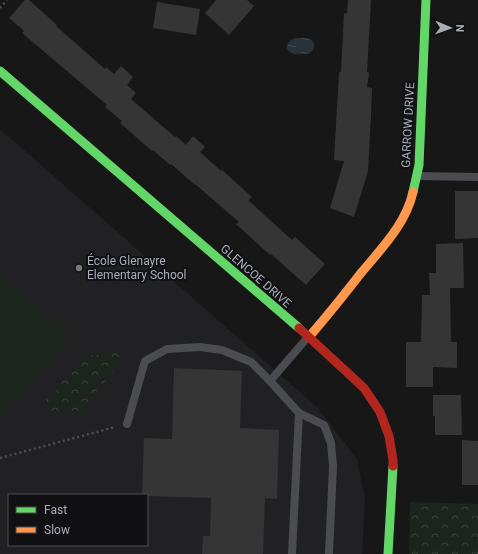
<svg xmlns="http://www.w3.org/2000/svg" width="478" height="554" font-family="Roboto,sans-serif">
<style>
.built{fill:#212123;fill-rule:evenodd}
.park{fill:url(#park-crowns)}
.garden{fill:#1d241e}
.water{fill:url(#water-ripples)}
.building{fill:#353536}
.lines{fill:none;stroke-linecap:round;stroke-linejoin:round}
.path{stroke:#4d4e52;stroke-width:2.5;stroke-dasharray:2 3;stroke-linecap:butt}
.lane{stroke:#4b4c50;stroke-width:8}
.fast{stroke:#63d668;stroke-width:9}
.slow{stroke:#ff974d;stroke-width:9}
.jam{stroke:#b3261e;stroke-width:9}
.poi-dot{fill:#757880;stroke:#111113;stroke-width:1.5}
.labels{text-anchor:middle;stroke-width:4;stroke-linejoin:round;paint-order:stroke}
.street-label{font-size:12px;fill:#a8adb8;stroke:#111113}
.poi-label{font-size:12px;fill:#a8adb8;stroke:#111113;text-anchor:start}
</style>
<defs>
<pattern id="park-crowns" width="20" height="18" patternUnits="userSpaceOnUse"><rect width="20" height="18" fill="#1d241e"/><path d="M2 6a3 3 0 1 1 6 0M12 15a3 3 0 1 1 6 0" fill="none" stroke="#3b413d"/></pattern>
<pattern id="water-ripples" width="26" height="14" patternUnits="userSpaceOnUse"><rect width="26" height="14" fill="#2a3239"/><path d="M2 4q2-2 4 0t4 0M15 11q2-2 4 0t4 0" fill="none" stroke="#464d54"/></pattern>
</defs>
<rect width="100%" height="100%" fill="#171717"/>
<!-- built -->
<path class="built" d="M0 129 316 406 357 459 365 499 362 554H0ZM9 495H147V545H9Z"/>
<!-- park -->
<g class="park">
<path d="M114 347 126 358 92 396 80 415 65 408 56 416 43 402 53 394 82 356 107 354Z"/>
<path d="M410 502 478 504V554H409Z"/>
</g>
<!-- garden -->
<path class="garden" d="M0 277 71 333 0 424Z"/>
<!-- water -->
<path class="water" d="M295 38C299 39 306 37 310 39 317 42 315 54 305 54 301 54 293 55 290 52 283 47 289 40 295 38Z"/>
<!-- building -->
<g class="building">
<path d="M25 0H29L57 25 56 26 105 69 106 67 114 74 121 66 133 77 127 85 136 93 131 99 175 137 176 136 186 145 193 136 205 147 200 152 221 171 222 170 252 197 248 200 292 240 295 237 325 264 306 285 271 254 270 255 236 224 239 222 195 184V185L171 164 170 165 153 150 152 151 120 123 122 121 105 107 107 105 22 33 24 31 9 18Z"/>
<path d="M216 0H247L254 6 229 35 205 13Z"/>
<path d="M348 0H371L367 72 369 73 367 87 372 88 371 116 368 171 354 217 330 208 344 161 334 160 339 72H341L344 13 347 14Z"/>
<path d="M157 2 200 9 196 35 153 28Z"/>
<path d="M455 191H478V238L455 239Z"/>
<path d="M463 243 464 288H450L451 342H457V368L433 367V387H406V342H421L422 295H430L429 273H436V244Z"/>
<path d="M174 368 242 371 240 428 279 430 277 499 265 498 263 554H202L203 536H210L211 498 147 496V495H142L144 438 172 439Z"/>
<path d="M433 395H461L462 435H435V416H433Z"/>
<path d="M462 440 478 441V485H462Z"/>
</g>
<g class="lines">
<!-- path -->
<g class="path">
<path d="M0 8 7 0"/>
<path d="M0 458 115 427"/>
</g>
<!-- lane -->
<g class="lane">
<path d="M417 176 478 177"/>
<path d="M270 381 308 337"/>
<path d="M299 413 324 425 331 443 333 466 329 554"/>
<path d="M127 424 145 361 167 349 200 347 222 350 251 362 270 381 299 413 292 554"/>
</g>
<!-- fast -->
<g class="fast">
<path d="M0 71 299 328"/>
<path d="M413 192 419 165 426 0"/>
<path d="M388 554 393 466"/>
</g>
<!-- slow -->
<path class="slow" d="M309 337C327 316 344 295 361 273 381 249 406 224 413 192"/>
<!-- jam -->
<path class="jam" d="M299 328 364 388 380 412 389 436 393 460V466"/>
</g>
<!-- markers -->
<circle class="poi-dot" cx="79" cy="268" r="4"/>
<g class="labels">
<!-- street labels -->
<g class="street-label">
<text transform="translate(408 125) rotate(-87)" y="4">GARROW DRIVE</text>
<text transform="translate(256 276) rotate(41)" y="4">GLENCOE DRIVE</text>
</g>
<!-- poi labels -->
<g class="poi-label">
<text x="87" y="265">École Glenayre<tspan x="87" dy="14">Elementary School</tspan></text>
</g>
</g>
<!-- legend -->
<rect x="8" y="494" width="140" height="52" fill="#111113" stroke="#4d4f55"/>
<rect x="16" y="507" width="20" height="6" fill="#63d668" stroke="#4d4f55"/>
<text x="44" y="514" font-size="12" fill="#a8adb8">Fast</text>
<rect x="16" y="527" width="20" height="6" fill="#ff974d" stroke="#4d4f55"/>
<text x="44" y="534" font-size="12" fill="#a8adb8">Slow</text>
<!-- north arrow -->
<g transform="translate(450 28) rotate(92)" stroke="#111113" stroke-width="3" paint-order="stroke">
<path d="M0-3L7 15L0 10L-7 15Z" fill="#a8adb8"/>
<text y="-6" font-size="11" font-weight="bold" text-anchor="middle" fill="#a8adb8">N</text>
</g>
</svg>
